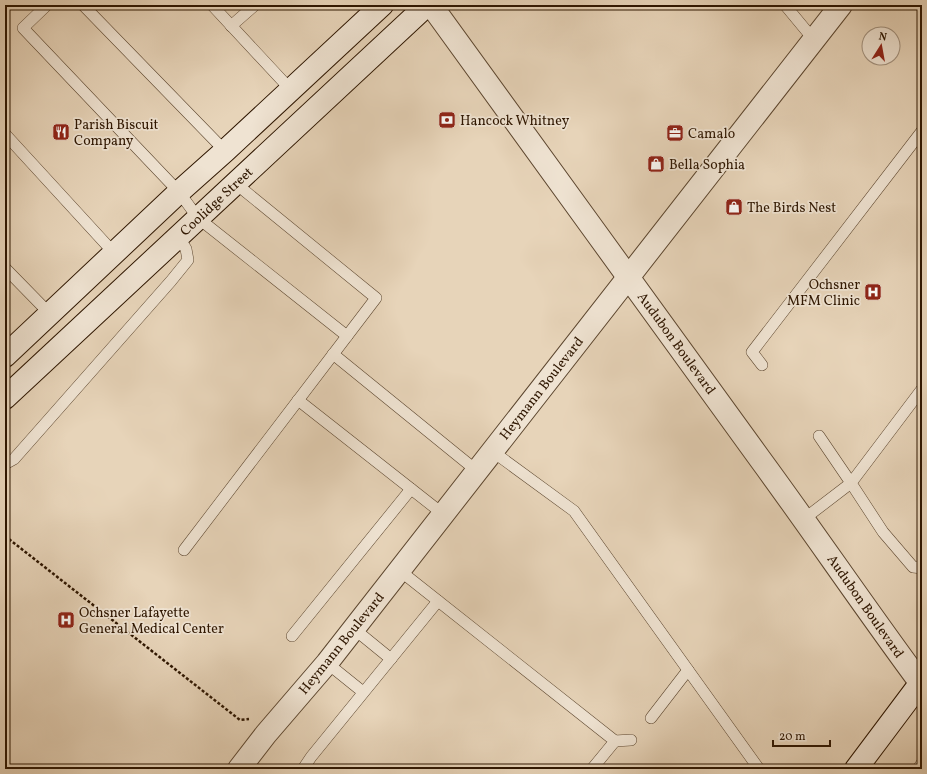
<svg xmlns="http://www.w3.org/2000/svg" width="927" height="774" font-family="Vollkorn,serif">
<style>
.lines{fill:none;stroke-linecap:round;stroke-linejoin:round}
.lane-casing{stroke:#5c462f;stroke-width:12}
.street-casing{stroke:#5c462f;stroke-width:24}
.secondary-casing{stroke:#2e1601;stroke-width:24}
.path{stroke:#2e1601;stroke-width:2.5;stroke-dasharray:3 2;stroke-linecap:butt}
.lane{stroke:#efe3d2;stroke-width:11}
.street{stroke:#efe3d2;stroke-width:22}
.secondary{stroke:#efe3d2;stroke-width:22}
.labels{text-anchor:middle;stroke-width:3.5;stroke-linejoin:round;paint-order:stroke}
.poi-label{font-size:14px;fill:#2e1601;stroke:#efe3d2;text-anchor:start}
.street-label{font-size:14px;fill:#2e1601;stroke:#efe3d2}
</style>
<rect width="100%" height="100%" fill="#e7d4b9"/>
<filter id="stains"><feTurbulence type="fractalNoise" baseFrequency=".005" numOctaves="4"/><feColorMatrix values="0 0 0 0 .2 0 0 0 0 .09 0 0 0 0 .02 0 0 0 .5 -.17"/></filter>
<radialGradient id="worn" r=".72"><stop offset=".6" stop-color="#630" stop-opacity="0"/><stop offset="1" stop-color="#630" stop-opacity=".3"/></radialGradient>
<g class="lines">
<defs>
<g id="lane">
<path d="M47 5 23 28 179 192 198 218 347 336"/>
<path d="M83 5 225 151"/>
<path d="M212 5 291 90"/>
<path d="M785 5 814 40"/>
<path d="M231 26 255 5"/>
<path d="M5 134 115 254"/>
<path d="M5 268 50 314"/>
<path d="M333 354 477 471"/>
<path d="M762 365 752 352 922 131"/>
<path d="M922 389 851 483 883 532 913 567 922 568"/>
<path d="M298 400 443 514"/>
<path d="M492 451 574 511 759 769"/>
<path d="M5 464 14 459 171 281 188 260 186 249 178 236"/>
<path d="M804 519 851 483 819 436"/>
<path d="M184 550 376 298 235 183"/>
<path d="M399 570 615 741 592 769"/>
<path d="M353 628 391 659"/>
<path d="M292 636 411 489"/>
<path d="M327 663 363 692"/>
<path d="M651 718 688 670"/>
<path d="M615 741 631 740"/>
<path d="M303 769 311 757 438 601"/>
<path d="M918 769 922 763"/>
</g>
<g id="street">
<path d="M431 5C540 157 651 307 760 459 815 534 867 611 922 685"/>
<path d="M239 769 266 734 327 663 841 5"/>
</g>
<g id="secondary">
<path d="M5 356 179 192 225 151 382 5"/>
<path d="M5 398 427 5"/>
<path d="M856 769 922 681"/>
</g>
</defs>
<!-- lane casing -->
<use href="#lane" class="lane-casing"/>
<!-- street casing -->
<use href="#street" class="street-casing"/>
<!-- secondary casing -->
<use href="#secondary" class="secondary-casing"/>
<!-- path -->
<path class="path" d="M5 536 240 720 249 719"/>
<!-- lane -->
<use href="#lane" class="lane"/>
<!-- street -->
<use href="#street" class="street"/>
<!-- secondary -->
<use href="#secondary" class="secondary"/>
</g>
<!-- icons -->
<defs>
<symbol id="bank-square" viewBox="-11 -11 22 22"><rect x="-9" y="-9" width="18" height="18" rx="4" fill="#8f2418" stroke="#efe3d2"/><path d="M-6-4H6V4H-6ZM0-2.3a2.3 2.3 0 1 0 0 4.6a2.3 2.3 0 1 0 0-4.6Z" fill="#fff"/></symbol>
<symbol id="restaurant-square" viewBox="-11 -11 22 22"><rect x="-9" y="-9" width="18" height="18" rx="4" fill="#8f2418" stroke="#efe3d2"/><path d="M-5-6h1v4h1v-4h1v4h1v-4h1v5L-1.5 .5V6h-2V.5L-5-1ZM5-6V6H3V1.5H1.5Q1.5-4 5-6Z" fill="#fff"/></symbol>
<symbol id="office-square" viewBox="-11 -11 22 22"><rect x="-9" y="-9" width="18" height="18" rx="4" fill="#8f2418" stroke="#efe3d2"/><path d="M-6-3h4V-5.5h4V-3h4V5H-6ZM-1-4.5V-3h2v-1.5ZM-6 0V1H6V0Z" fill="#fff"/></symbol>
<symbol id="shop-square" viewBox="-11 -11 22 22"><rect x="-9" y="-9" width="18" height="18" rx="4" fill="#8f2418" stroke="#efe3d2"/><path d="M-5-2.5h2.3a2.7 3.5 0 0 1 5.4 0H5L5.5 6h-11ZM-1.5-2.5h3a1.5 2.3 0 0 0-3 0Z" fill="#fff"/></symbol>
<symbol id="hospital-square" viewBox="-11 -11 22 22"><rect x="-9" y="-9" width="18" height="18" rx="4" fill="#8f2418" stroke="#efe3d2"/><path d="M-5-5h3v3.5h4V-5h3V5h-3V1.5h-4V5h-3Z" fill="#fff"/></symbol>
</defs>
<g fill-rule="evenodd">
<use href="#bank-square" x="437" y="110" width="20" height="20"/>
<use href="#restaurant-square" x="51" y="122" width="20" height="20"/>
<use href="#office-square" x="665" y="123" width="20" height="20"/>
<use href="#shop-square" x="646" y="154" width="20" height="20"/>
<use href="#shop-square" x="724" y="197" width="20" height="20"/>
<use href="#hospital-square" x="863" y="282" width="20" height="20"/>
<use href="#hospital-square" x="56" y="610" width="20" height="20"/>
</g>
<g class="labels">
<!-- poi labels -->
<g class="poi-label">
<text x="460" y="125">Hancock Whitney</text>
<text x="74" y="129">Parish Biscuit<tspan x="74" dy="16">Company</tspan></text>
<text x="688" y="138">Camalo</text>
<text x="669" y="169">Bella Sophia</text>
<text x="747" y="212">The Birds Nest</text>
<text x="860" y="289" text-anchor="end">Ochsner<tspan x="860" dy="16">MFM Clinic</tspan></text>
<text x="79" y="617">Ochsner Lafayette<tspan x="79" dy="16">General Medical Center</tspan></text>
</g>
<!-- street labels -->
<g class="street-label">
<text transform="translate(216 201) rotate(-43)" y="5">Coolidge Street</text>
<text transform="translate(677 343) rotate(54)" y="5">Audubon Boulevard</text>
<text transform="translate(541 388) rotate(-52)" y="5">Heymann Boulevard</text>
<text transform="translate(866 606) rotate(55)" y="5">Audubon Boulevard</text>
<text transform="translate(341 643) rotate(-51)" y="5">Heymann Boulevard</text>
</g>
</g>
<!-- margin -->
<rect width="927" height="774" fill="none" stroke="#e7d4b9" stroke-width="20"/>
<rect x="6" y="6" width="915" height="762" fill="none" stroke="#2e1601" stroke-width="2"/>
<rect x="10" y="10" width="907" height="754" fill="none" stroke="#2e1601"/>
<!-- north arrow -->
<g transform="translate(881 46) rotate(11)"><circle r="19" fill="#efe3d2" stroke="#a2917e"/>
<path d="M0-3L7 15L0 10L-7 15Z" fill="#8f2418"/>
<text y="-6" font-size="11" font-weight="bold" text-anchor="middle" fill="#2e1601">N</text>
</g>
<!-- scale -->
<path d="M773 740v6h57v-6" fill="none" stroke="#2e1601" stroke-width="2"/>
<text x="779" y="740" font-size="12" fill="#2e1601" stroke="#efe3d2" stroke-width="3" paint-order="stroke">20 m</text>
<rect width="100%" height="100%" filter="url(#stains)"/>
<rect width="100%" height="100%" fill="url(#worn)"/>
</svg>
